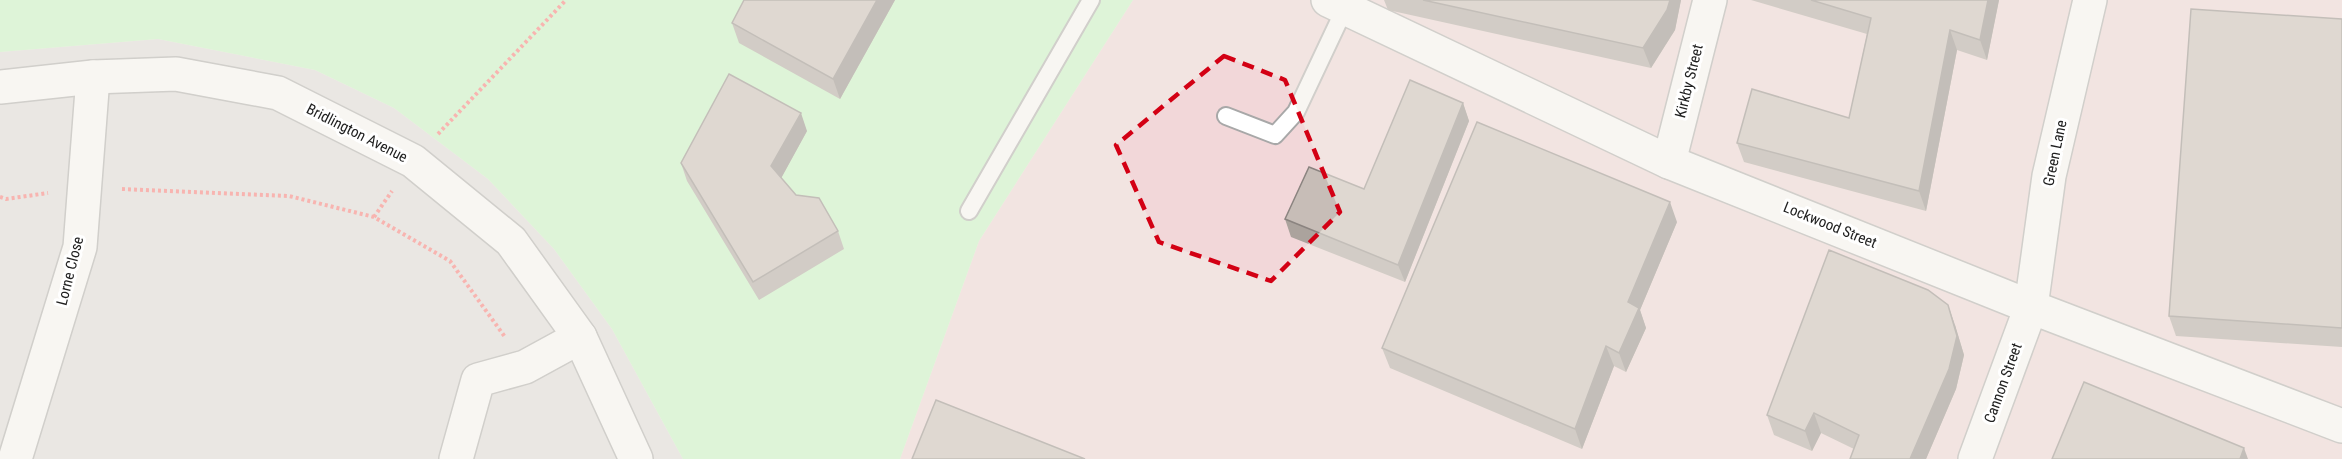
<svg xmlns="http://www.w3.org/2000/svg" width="2342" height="459" font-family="'Roboto Condensed',sans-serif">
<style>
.residential{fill:#dfdede}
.commercial{fill:#f2d7d9}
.park{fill:#c6fbc5}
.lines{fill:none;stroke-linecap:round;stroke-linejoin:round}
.lane-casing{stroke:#a8a8a8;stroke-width:20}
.street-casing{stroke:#a8a8a8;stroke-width:36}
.path{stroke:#fe6e6d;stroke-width:4;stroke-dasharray:3 3;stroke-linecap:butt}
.lane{stroke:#fff;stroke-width:16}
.street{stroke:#fff;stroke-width:33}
.wall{fill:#aba39d}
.shaded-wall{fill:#8b8480}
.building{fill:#c7bdb7;stroke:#8b8480;stroke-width:1.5}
.marked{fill:none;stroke:#d30014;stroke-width:4.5;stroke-dasharray:12 8;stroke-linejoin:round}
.labels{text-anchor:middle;stroke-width:6;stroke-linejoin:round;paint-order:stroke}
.street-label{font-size:15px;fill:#212121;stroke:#fff}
</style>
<rect width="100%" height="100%" fill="#f2eee8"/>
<!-- residential -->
<path class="residential" d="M158 39 315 70 394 108 488 179 554 249 612 329 683 459H0V52Z"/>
<!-- commercial -->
<path class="commercial" d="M1133 0H2342V459H900L979 241Z"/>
<!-- park -->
<path class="park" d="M0 0H1133L979 241 900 459H683L612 329 554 249 488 179 394 108 315 70 158 39 0 52Z"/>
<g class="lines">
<defs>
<g id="lane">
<path d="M1226 116 1275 135 1296 112 1345 8"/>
<path d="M969 211 1091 0"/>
</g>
<g id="street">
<path d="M1328 0 1669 162 2031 307 2342 426"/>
<path d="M0 87 93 77 176 74 278 93 413 161 511 241 580 337 636 459"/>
<path d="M1669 162 1710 0"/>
<path d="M15 459 80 247 93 77"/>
<path d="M456 459 478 380 525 367 580 337"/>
<path d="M1975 459 2031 307 2049 176 2090 0"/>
</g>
</defs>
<!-- lane casing -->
<use href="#lane" class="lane-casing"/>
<!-- street casing -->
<use href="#street" class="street-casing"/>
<!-- path -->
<g class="path">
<path d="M438 134 566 0"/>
<path d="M122 189 289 196 374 217 450 261 505 337"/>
<path d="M0 197 6 199 48 193"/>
<path d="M374 217 392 191"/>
</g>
<!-- lane -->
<use href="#lane" class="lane"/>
<!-- street -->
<use href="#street" class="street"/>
</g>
<!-- wall -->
<g class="wall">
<path d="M744 0H895L840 99 739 43 732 23Z"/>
<path d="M1384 0H1681L1675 30 1651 68 1388 10Z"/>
<path d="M1751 0H1999L1987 60 1957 50 1926 211 1744 162 1737 143 1849 118 1867 34Z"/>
<path d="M2342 19V347L2176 336 2169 316Z"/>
<path d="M1463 103 1469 121 1405 282 1291 237 1285 219 1364 189Z"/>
<path d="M807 131 781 178 796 195 838 231 844 249 759 300 687 181 681 163Z"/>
<path d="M1677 222 1640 310 1646 328 1626 372 1614 366 1582 449 1390 368 1382 348Z"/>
<path d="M1955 325 1964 355 1956 389 1926 459H1850L1854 449 1821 433 1812 451 1774 435 1767 415Z"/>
</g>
<!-- shaded-wall -->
<g class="shaded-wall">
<path d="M877 0H895L840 99 833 79Z"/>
<path d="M1670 0H1681L1675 30 1651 68 1643 48Z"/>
<path d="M1988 0H1999L1987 60 1980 40Z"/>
<path d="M1950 30 1957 50 1926 211 1919 191Z"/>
<path d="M1463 103 1469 121 1405 282 1398 265Z"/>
<path d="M801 113 807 131 778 184 771 166Z"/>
<path d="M1670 202 1677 222 1640 310 1646 328 1626 372 1619 353 1628 302Z"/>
<path d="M1948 305 1955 325 1964 355 1956 389 1926 459H1910Z"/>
<path d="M1606 346 1614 366 1582 449 1575 429Z"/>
<path d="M1814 413 1821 433 1812 451 1805 431Z"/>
<path d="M2244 448 2248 459H2240Z"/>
</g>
<!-- building -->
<g class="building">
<path d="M744 0H877L833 79 732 23Z"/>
<path d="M1423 0H1670L1667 10 1643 48Z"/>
<path d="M1811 0H1988L1980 40 1950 30 1919 191 1737 143 1752 89 1849 118 1871 18Z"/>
<path d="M2191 9 2342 19V328L2169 316Z"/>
<path d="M729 74 801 113 771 166 796 195 819 198 838 231 753 282 681 163Z"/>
<path d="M1410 80 1463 103 1398 265 1285 219 1309 167 1364 189Z"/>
<path d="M1477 122 1670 202 1628 302 1639 308 1619 353 1606 346 1575 429 1382 348Z"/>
<path d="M1829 250 1928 290 1948 305 1957 336 1949 369 1910 459H1850L1859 435 1814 413 1805 431 1767 415Z"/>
<path d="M2084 382 2244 448 2240 459H2052Z"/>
<path d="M936 400 1085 459H912Z"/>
</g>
<!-- marked area -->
<path d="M0 0H2342V459H0ZM1224 56 1285 80 1340 212 1271 281 1159 242 1116 145Z" fill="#f2eee8" fill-opacity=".55" fill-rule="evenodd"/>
<path class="marked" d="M1224 56 1285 80 1340 212 1271 281 1159 242 1116 145Z"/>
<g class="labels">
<!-- street labels -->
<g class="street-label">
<text transform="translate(1689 81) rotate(-76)" y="5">Kirkby Street</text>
<text transform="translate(357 133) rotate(27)" y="5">Bridlington Avenue</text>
<text transform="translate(2055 153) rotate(-78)" y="5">Green Lane</text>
<text transform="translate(1830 225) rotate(22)" y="5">Lockwood Street</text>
<text transform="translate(70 271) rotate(-76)" y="5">Lorne Close</text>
<text transform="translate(2003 383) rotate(-70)" y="5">Cannon Street</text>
</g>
</g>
</svg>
